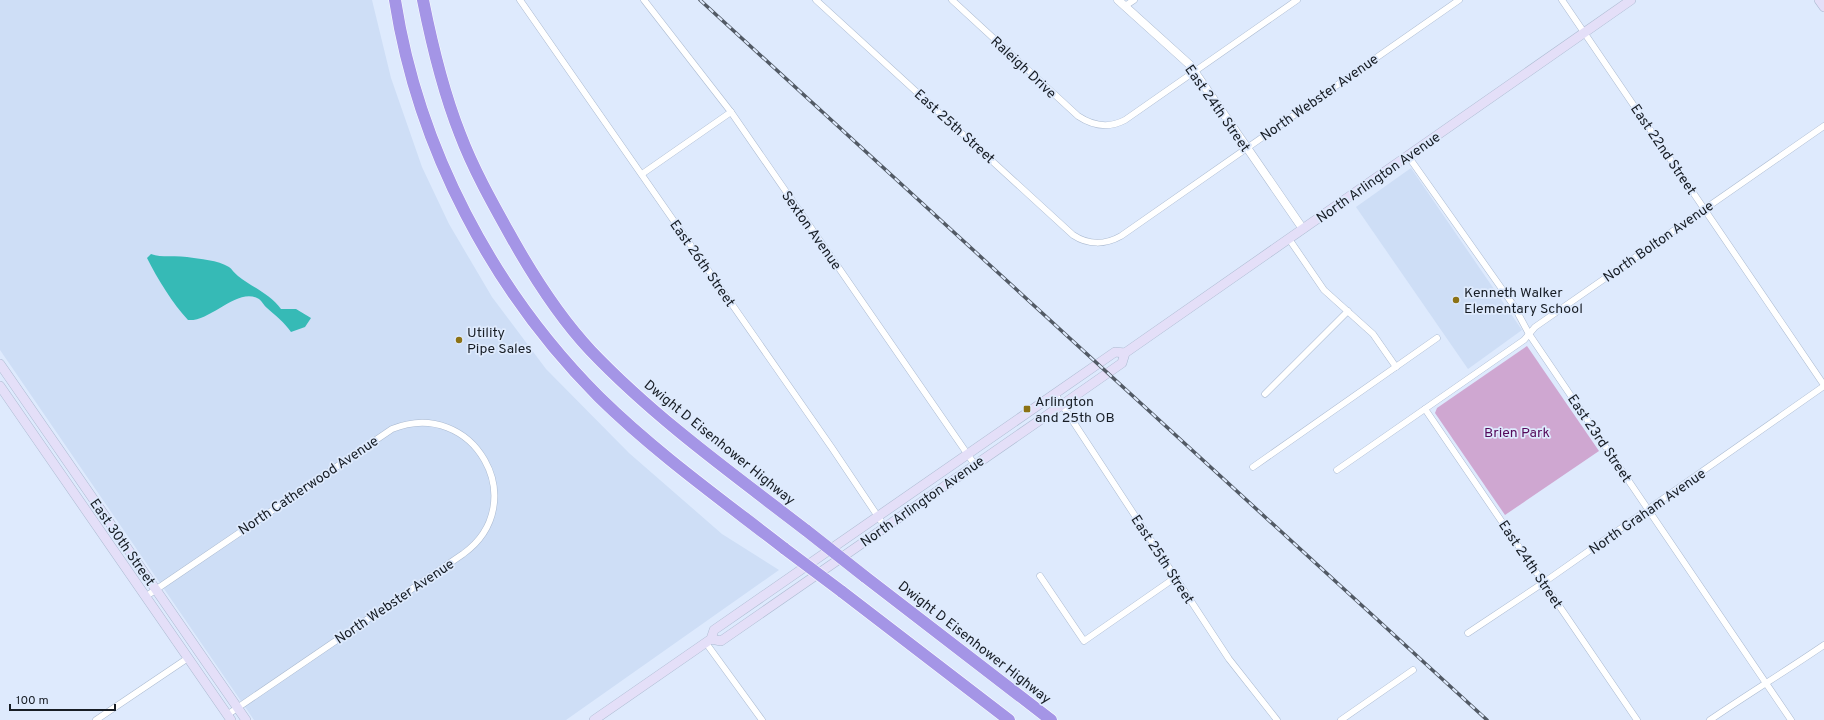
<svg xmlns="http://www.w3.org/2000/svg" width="1824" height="720" font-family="Overpass,sans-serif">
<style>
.built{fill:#cedef6}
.green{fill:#cfa7d1}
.water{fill:#36bab6}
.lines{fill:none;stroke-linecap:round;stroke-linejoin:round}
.minor-casing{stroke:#acbbd1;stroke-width:7}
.tertiary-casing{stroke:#acbbd1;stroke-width:9}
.secondary-casing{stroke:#acbbd1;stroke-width:10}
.motorway-casing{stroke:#fff;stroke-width:13}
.minor{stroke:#fff;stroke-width:6}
.tertiary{stroke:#fff;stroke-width:8}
.secondary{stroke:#e4dff8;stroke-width:9}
.motorway{stroke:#a495e6;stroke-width:12}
.rail-casing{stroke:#525a65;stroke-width:3.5}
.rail{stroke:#deeafd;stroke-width:2;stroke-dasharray:6;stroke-linecap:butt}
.motorway-bridge-casing{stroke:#fff;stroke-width:13;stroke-linecap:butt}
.motorway-bridge{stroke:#a495e6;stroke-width:12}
.poi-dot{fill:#8c7215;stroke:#deeafd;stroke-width:1.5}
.labels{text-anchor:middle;stroke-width:3.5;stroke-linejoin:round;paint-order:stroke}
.street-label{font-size:14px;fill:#171d25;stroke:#deeafd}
.poi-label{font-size:14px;fill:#171d25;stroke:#deeafd;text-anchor:start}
.park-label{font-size:14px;fill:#54095a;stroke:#deeafd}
</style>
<rect width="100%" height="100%" fill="#deeafd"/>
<!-- built -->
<g class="built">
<path d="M0 0H372L391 78 422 167 449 224 492 297 546 369 629 453 722 534 779 570 566 720H254L0 350Z"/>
<path d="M1411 168 1522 330 1468 369 1356 207Z"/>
</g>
<!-- green -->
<path class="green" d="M1527 346 1599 451 1505 515 1435 413 1437 408Z"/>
<!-- water -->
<path class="water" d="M151 254C162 258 175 255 187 257 200 259 218 260 229 267 232 269 234 273 238 276 252 287 270 294 281 309H296L311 318 305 327 291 332C285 323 275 315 267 308 264 306 262 301 259 299 238 286 211 322 188 320 173 304 157 278 147 258Z"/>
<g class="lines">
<defs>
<g id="minor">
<path d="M520 0 832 448 885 527"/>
<path d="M644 0 731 112 975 465"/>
<path d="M816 0 1073 235C1088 245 1105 245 1121 236L1459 0"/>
<path d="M952 0 1078 116C1093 126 1108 129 1125 120L1297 0"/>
<path d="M1562 0 1824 385"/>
<path d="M1125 6 1134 0"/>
<path d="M1408 156 1514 306 1529 334 1791 720"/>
<path d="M642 174 731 112"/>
<path d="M1289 239 1324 290 1373 334 1396 367"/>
<path d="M1055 394 1229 659 1277 720"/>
<path d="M1265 394 1348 311"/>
<path d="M1425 409 1637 720"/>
<path d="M1253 467 1437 338"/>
<path d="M1337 470 1524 340 1535 327 1824 126"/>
<path d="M1040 576 1084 641 1176 577"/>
<path d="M145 597 392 429C473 396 534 503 463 554L227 715"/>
<path d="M1468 633 1543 583 1824 386"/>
<path d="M706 643 762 720"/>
<path d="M96 720 188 658"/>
<path d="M1341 720 1413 670"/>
<path d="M1710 720C1748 694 1786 671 1824 645"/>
</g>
<path id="tertiary" d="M1118 0 1190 65 1303 229"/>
<g id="secondary">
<path d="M1819 0 1824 7"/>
<path d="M0 364 246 720"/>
<path d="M0 386 231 720"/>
<path d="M711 639 721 641 1069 400 1122 363 1125 353 1631 0"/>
<path d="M594 720 711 639 714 630 1115 352 1125 353"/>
</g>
<g id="motorway">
<path d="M395 0C418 148 493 291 599 397 656 453 722 500 785 549"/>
<path d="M423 0C432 45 443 91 460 134 474 171 494 206 513 240 535 279 560 318 591 351 656 419 733 474 807 531"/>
<path d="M864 576 1051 720"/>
<path d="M841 591 1009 720"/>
</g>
</defs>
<!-- minor casing -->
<use href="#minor" class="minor-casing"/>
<!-- tertiary casing -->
<use href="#tertiary" class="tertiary-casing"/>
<!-- secondary casing -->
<use href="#secondary" class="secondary-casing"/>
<!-- motorway casing -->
<use href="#motorway" class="motorway-casing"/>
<!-- minor -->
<use href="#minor" class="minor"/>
<!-- tertiary -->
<use href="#tertiary" class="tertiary"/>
<!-- secondary -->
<use href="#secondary" class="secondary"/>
<!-- motorway -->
<use href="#motorway" class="motorway"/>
<defs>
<path id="rail" d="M700 0 1487 720"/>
</defs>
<!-- rail casing -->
<use href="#rail" class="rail-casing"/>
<!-- rail -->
<use href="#rail" class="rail"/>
<defs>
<g id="motorway-bridge">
<path d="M807 531 864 576"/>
<path d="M785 549 841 591"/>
</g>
</defs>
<!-- motorway-bridge casing -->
<use href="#motorway-bridge" class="motorway-bridge-casing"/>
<!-- motorway-bridge -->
<use href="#motorway-bridge" class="motorway-bridge"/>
</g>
<!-- markers -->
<g class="poi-dot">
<circle cx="1456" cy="300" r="4"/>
<circle cx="459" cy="340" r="4"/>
<rect x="1023" y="405" width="8" height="8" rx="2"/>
</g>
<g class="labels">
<!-- street labels -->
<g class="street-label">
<text transform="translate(1024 67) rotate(43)" y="5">Raleigh Drive</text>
<text transform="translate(1319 97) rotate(-35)" y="5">North Webster Avenue</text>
<text transform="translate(1218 108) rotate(55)" y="5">East 24th Street</text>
<text transform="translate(955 126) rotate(42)" y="5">East 25th Street</text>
<text transform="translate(1664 149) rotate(56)" y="5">East 22nd Street</text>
<text transform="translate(1378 177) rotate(-35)" y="5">North Arlington Avenue</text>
<text transform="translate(812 230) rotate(55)" y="5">Sexton Avenue</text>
<text transform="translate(1658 241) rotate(-35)" y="5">North Bolton Avenue</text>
<text transform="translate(703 263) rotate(55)" y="5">East 26th Street</text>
<text transform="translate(1600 438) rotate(56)" y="5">East 23rd Street</text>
<text transform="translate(720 442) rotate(39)" y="5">Dwight D Eisenhower Highway</text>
<text transform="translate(308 485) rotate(-34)" y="5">North Catherwood Avenue</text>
<text transform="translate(922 501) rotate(-35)" y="5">North Arlington Avenue</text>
<text transform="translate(1647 511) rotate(-35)" y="5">North Graham Avenue</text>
<text transform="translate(123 542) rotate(55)" y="5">East 30th Street</text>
<text transform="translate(1163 559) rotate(57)" y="5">East 25th Street</text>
<text transform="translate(1531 564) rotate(56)" y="5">East 24th Street</text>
<text transform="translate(394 601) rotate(-34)" y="5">North Webster Avenue</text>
<text transform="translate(975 642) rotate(38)" y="5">Dwight D Eisenhower Highway</text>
</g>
<!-- poi labels -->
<g class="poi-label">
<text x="1464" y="297">Kenneth Walker<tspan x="1464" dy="16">Elementary School</tspan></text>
<text x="467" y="337">Utility<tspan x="467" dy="16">Pipe Sales</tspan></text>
<text x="1035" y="406">Arlington<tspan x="1035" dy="16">and 25th OB</tspan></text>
</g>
<!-- park labels -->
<g class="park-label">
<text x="1517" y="437">Brien Park</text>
</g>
</g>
<!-- scale -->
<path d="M10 704v6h105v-6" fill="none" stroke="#171d25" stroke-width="2"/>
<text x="16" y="704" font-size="12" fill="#171d25" stroke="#deeafd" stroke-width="3" paint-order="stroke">100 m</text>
</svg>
